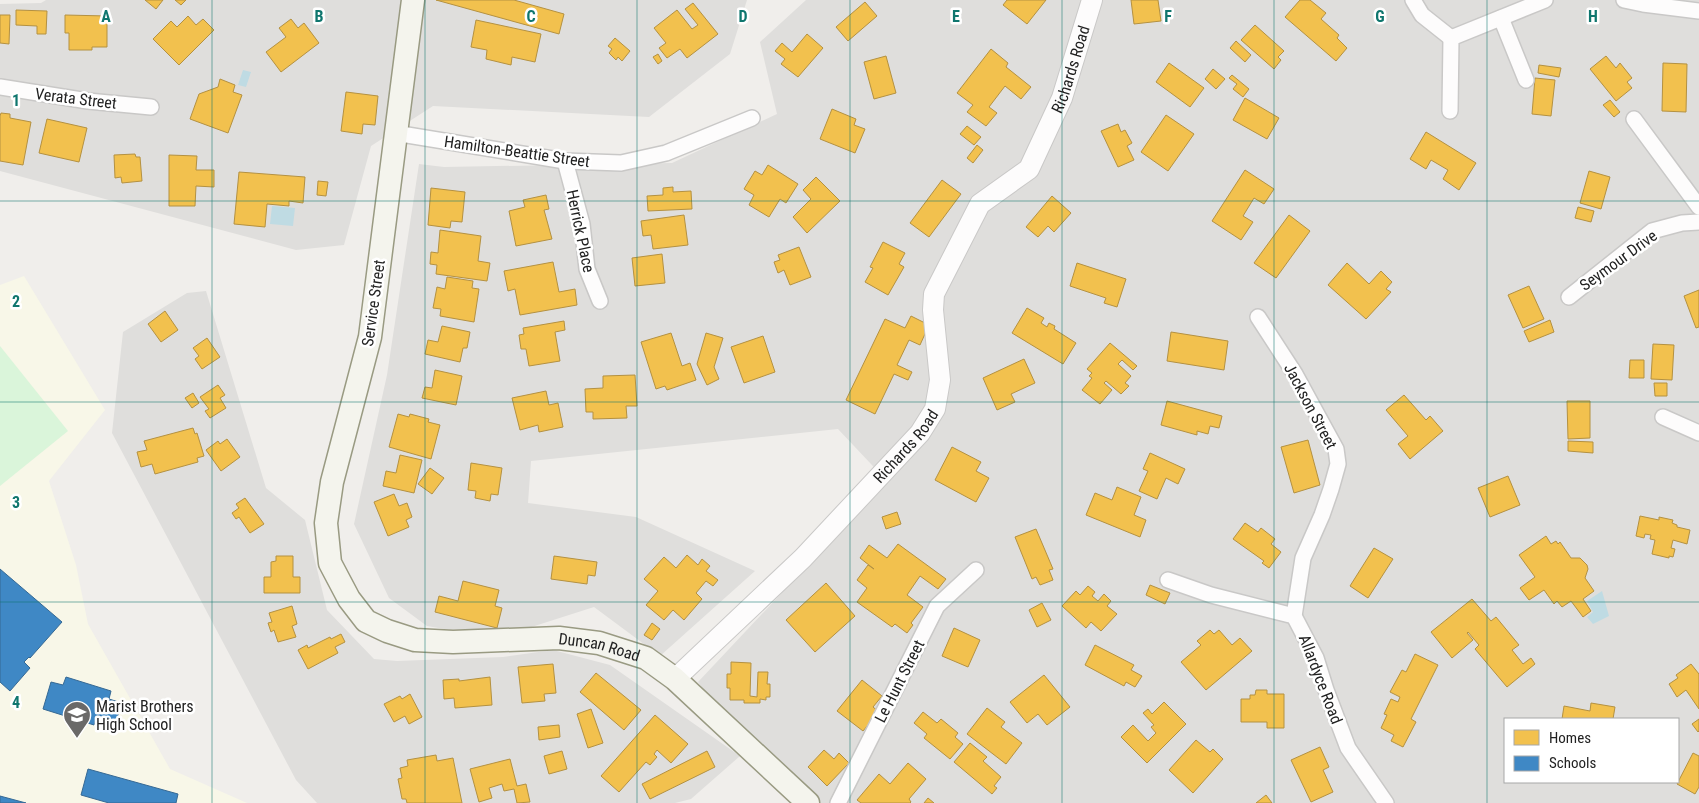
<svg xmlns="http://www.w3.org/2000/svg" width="1699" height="803" font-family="'Roboto Condensed',sans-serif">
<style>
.residential{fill:#dfdedc;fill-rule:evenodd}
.education{fill:#f8f7e8}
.park{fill:#daf5da}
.water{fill:#bfdbe3}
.homes{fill:#f2c14e;stroke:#b49141}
.schools{fill:#3f88c5;stroke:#366994}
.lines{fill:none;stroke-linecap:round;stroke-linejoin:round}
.minor-casing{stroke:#c9c8c7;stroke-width:18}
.tertiary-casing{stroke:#c9c8c7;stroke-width:22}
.secondary-casing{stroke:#999a82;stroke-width:25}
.minor{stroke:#fdfcfc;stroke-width:15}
.tertiary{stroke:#fdfcfc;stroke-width:20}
.secondary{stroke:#f4f4ed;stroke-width:22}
.grid{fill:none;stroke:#0f766e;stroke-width:1;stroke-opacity:0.55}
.labels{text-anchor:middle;stroke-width:5;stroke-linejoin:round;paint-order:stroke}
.street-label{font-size:16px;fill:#222;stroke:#fff}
.poi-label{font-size:16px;fill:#222;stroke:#fff;text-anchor:start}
.grid-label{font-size:16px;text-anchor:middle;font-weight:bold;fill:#0f766e;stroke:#fff;stroke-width:5;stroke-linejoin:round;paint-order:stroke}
</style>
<rect width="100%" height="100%" fill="#f0eeeb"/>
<!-- residential -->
<g class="residential">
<path d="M46 0H747L730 54 649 117 433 106 371 146 344 245 296 250 0 171V4L41 3Z"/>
<path d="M806 0H1699V803H819L717 706 698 682 887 481 838 429 531 461 528 503 636 517 755 571 660 656 594 607 497 638 427 626 389 598 354 524 387 375 419 164 444 167 672 163 777 114 760 42ZM1505 719H1678V782H1505Z"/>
<path d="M206 291 266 488 305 520 327 610 374 659 397 661 503 657 553 650 610 665 740 756 691 799 675 803H317L296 780 112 433 123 332 187 293Z"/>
</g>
<!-- education -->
<path class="education" d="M24 276 105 410 49 481 76 565 88 624 170 769 247 803H0V285Z"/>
<!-- park -->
<path class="park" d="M0 346 68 431 0 486Z"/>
<!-- water -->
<g class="water">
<path d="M243 70 251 72 246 87 238 85Z"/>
<path d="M272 206 295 208 293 226 270 224Z"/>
<path d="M1602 591 1609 616 1593 624 1587 617 1593 612 1587 601Z"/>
</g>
<!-- homes -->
<g class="homes">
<path d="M145 0H163L156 9Z"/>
<path d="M175 0H186L181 5Z"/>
<path d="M436 0H514L564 14 559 34Z"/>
<path d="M1007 0H1046L1027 24 1003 5Z"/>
<path d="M1131 0H1158L1161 21 1134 24Z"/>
<path d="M1300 0H1310L1326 13 1321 19 1339 35 1337 38 1347 48 1336 61 1285 17Z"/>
<path d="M865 2 877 16 848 41 836 27Z"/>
<path d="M693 3 718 34 687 58 680 49 667 58 659 48 666 43 654 28 677 10 692 29 698 25 685 9Z"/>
<path d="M16 10 47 11 46 34H37V26L16 25Z"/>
<path d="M0 15H10L9 44 0 43Z"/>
<path d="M65 15 107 16V47H92V50H69V33H65Z"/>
<path d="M188 16 196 25 203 19 214 30 179 65 153 39 171 21 177 27Z"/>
<path d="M291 19 298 28 304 23 319 43 281 72 266 52 286 37 279 28Z"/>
<path d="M476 20 541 34 535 62 512 57 511 65 486 59 487 50 471 47Z"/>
<path d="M1255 25 1284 51 1278 57 1281 60 1274 69 1241 40Z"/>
<path d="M807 34 823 48 798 77 781 64 785 59 775 51 782 43 792 52Z"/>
<path d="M615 38 630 51 622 61 618 57 616 60 609 53 612 49 608 46Z"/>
<path d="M1236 41 1251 55 1245 62 1230 48Z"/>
<path d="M991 49 1008 63 1006 67 1031 87 1021 99 1005 86 989 107 997 113 986 126 967 112 973 105 957 93Z"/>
<path d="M658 54 662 61 658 64 653 57Z"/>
<path d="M886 56 896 93 874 99 864 62Z"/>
<path d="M1606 56 1616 68 1620 63 1632 78 1627 82 1632 88 1616 101 1590 69Z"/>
<path d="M1169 63 1204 88 1190 107 1156 82Z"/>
<path d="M1663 63 1687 64 1686 112 1662 111Z"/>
<path d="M1539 65 1561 68 1559 77 1538 73Z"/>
<path d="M1213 69 1225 79 1216 89 1205 79Z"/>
<path d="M1232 75 1249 89 1243 97 1233 89 1237 84 1229 78Z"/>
<path d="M1535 78 1555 80 1551 116 1532 114Z"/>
<path d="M220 79 235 85 233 92 242 95 228 133 190 119 199 94 218 87Z"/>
<path d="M346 92 378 96 375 125 363 124 362 134 341 131Z"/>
<path d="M1245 98 1279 118 1267 139 1233 120Z"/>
<path d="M1610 100 1620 112 1614 117 1603 105Z"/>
<path d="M832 109 856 119 854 125 865 129 855 153 820 139Z"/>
<path d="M1 113 10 114V118L31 122 23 165 0 161V116Z"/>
<path d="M1166 115 1194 134 1168 171 1141 152Z"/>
<path d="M47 119 87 128 79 162 39 153Z"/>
<path d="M1118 124 1121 132 1125 130 1132 143 1127 146 1134 160 1118 167 1101 131Z"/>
<path d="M967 126 981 137 974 145 960 134Z"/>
<path d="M1426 132 1476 163 1459 190 1443 179 1448 170 1431 160 1426 169 1410 159Z"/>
<path d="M977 145 983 150 973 163 967 158Z"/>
<path d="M135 154 136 157H140L142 181 122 183 121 177 115 178 114 155Z"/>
<path d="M169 155 197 156 196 170H214V187L196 186 195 206H169Z"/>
<path d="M768 165 798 184 786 203 780 199 769 217 749 205 754 195 744 189 755 171 762 175Z"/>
<path d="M1245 170 1274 189 1264 204 1254 198 1243 216 1253 222 1241 240 1212 221Z"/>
<path d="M1589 171 1610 177 1601 209 1580 203Z"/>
<path d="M239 172 305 177 303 203 289 201V206L267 204 265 227 234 224Z"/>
<path d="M816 177 840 201 807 233 793 217 811 199 803 190Z"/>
<path d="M942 180 961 194 929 237 910 223Z"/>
<path d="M318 181 328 182 326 196 317 195Z"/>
<path d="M673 187V192L691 191 692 209 648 211 647 196 663 195V188Z"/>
<path d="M431 188 465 192 462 222 451 221 450 228 428 225Z"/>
<path d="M546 195 549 209 544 210 552 239 516 246 509 211 525 207 523 200Z"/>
<path d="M1052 196 1071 213 1054 232 1048 226 1038 237 1026 227Z"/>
<path d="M1578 207 1594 211 1591 222 1575 218Z"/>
<path d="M684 215 688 245 653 249 651 235 643 236 641 221Z"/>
<path d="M1289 215 1310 231 1276 278 1254 263Z"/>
<path d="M440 230 481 236 478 261 490 263 487 281 436 274 437 265 430 264 431 252 438 253Z"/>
<path d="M883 242 905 253 899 264 904 267 888 295 865 282 873 268 870 267Z"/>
<path d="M799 247 811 277 790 285 784 270 778 273 774 262 780 260 778 255Z"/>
<path d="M662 254 665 283 635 286 632 258Z"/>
<path d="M553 262 559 292 575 289 577 305 520 315 515 289 508 291 504 271Z"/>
<path d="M1077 263 1126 279 1117 307 1104 303 1106 298 1070 286Z"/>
<path d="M1347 263 1369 284 1381 271 1392 282 1386 289 1391 292 1366 319 1328 285Z"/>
<path d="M447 277 473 281 472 288 479 289 474 322 440 316 441 309 433 308 437 287 445 289Z"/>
<path d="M1529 286 1544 319 1523 328 1508 295Z"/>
<path d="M1699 290V327L1696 328 1684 296Z"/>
<path d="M1027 308 1044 318 1041 323 1047 327 1049 323 1055 326 1054 329 1076 343 1063 364 1012 333Z"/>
<path d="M165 311 178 330 161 342 148 324Z"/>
<path d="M911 316 929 325 920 345 909 340 897 365 912 372 908 380 894 374 875 414 846 400 885 319 905 328Z"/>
<path d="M1550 320 1554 332 1529 342 1524 331Z"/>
<path d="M564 321 565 330 555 332 560 361 529 366 526 349H521L519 335 524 334 523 328Z"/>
<path d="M442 326 470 332 467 348H463L460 362 425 354 428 340 438 342Z"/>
<path d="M1171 332 1228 341 1224 370 1167 361Z"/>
<path d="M671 333 682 366 690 363 696 380 667 390 665 386 656 389 641 342Z"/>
<path d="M706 333 723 338 714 367 719 379 707 385 697 364Z"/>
<path d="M763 336 775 372 744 383 731 347Z"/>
<path d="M207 338 220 357 202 369 195 359 199 356 193 348Z"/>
<path d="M1110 343 1137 366 1133 370 1122 360 1118 364 1131 376 1125 383 1129 386 1121 394 1106 381 1104 383 1112 390 1100 404 1082 390 1092 378 1089 376 1092 373 1087 369Z"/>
<path d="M1653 344 1674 345 1672 380 1651 379Z"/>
<path d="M1024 359 1035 383 1011 394 1015 402 997 410 983 378Z"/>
<path d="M1630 360H1644V378H1629Z"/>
<path d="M435 370 462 376 456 405 422 398 425 387 432 388Z"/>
<path d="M635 375 637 406H626L627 418 593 419V412H586L585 389 603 388V376Z"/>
<path d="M1654 383H1667V396H1655Z"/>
<path d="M218 385 225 395 220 398 226 408 210 418 205 411 209 409 200 397Z"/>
<path d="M546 391 549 405 558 403 563 427 539 432 538 425 520 430 512 398Z"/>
<path d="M193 393 199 403 192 408 185 398Z"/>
<path d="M1404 395 1426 420 1430 416 1443 431 1410 459 1398 444 1408 436 1386 410Z"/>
<path d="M1167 401 1222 416 1219 428 1210 426 1208 434 1197 431V435L1161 425Z"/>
<path d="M1567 401H1590V438L1568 439Z"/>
<path d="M398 414 409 417 410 414 429 419 428 422 440 425 431 459 389 447Z"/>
<path d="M193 428 195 434 197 433 204 456 197 458 198 462 155 474 152 464 141 467 137 452 147 450 144 441Z"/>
<path d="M227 439 240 457 221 471 206 450 218 441 220 444Z"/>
<path d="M1308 440 1320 485 1294 493 1281 447Z"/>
<path d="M1568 441 1593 442V453L1568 451Z"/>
<path d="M952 447 981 462 976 471 989 478 976 502 935 480Z"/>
<path d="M1150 453 1185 469 1178 484 1166 478 1157 499 1139 491 1148 471 1143 469Z"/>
<path d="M400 455 422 460 414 493 383 486 386 471 396 473Z"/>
<path d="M471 463 502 468 498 495 491 494 490 501 475 498 476 491 468 490Z"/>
<path d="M430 468 444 478 432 494 418 484Z"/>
<path d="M1508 476 1520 505 1490 517 1478 488Z"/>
<path d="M1117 487 1141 497 1134 515 1146 520 1140 537 1086 515 1095 493 1112 500Z"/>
<path d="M394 494 399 506 407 503 412 517 406 520 409 527 388 536 374 502Z"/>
<path d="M245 498 264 524 250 533 239 517 236 519 232 513 239 508 236 504Z"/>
<path d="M897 512 901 524 886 529 882 517Z"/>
<path d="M1640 516 1659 520V517L1673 520 1672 523 1677 525V527L1690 530 1687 544 1673 540 1671 548 1675 549 1673 557 1669 556V558L1652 554 1655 540 1650 539 1651 535 1645 534 1644 538 1636 536Z"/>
<path d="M1245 523 1258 532 1261 528 1275 539 1271 544 1281 552 1269 568 1262 563 1264 561 1233 539Z"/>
<path d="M1036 529 1053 569 1049 570 1053 580 1040 585 1036 577 1032 579 1015 537Z"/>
<path d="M1546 536 1551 544 1556 541 1558 544 1560 542 1571 558H1580L1587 565 1588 569 1585 578 1594 591 1583 599 1591 611 1583 617 1571 601 1562 607 1557 601 1554 604 1544 590 1529 600 1520 588 1535 577 1519 555Z"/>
<path d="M898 544 946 579 938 589 920 576 907 595 923 607 911 623 913 625 907 633 895 624 892 627 857 602 867 588 857 580 868 565 874 569 860 558 869 545 887 558Z"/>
<path d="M1374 548 1393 559 1368 598 1350 586Z"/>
<path d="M687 555 698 565 702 559 710 566 706 571 718 580 713 586 706 581 696 593 702 599 684 620 673 610 664 620 646 605 658 591 644 579 664 557 676 568Z"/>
<path d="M276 556H293V577H300V593H264V577H271V562L276 561Z"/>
<path d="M554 556 597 562 595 576 588 575 587 584 551 579Z"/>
<path d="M463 581 499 590 495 606 502 608 497 628 435 612 439 596 458 601Z"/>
<path d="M826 583 855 616 815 652 786 620Z"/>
<path d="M1150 585 1170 593 1165 604 1146 595Z"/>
<path d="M1088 586 1095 592 1092 596 1098 601 1104 594 1111 601 1107 606 1117 614 1101 631 1091 622 1086 628 1062 606 1076 591 1080 595Z"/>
<path d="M1472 599 1491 621 1496 617 1519 645 1512 650 1523 664 1531 658 1535 664 1507 687 1475 649 1479 645 1468 632 1467 633 1473 640 1452 658 1431 632Z"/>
<path d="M1042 603 1051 620 1037 627 1029 610Z"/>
<path d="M292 606 297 624 292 626 296 637 278 642 274 630 271 632 268 623 272 622 269 613Z"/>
<path d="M652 623 660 629 652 640 644 635Z"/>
<path d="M954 628 980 640 968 667 942 656Z"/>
<path d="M1210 630 1214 634 1219 630 1232 645 1240 638 1252 651 1206 690 1181 662 1201 645 1197 641Z"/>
<path d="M341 634 345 642 335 647 338 653 308 669 298 650 307 645 308 648 330 637 331 639Z"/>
<path d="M1095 645 1134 665 1131 670 1142 676 1135 687 1126 682 1124 686 1085 665Z"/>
<path d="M1415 654 1438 665 1411 719 1416 722 1403 747 1391 741 1394 735 1381 728 1387 715 1384 714 1391 699 1398 702 1400 697 1390 692 1402 670 1406 672Z"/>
<path d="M731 662 751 663 750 696 757 697 758 672H768L767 684H770V697H766V700L760 699V703H744V700H730V688H727V674H731Z"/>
<path d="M553 664 556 693 544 694 545 701 522 703 518 667Z"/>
<path d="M1691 664 1699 674V709L1686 690 1677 697 1669 684 1678 678 1676 675Z"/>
<path d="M596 673 641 710 624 730 580 692Z"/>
<path d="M1044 675 1070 707 1047 725 1038 714 1027 723 1010 702Z"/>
<path d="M490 677 492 705 455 708 454 698 444 699 443 680 459 679V681Z"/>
<path d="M862 680 882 696 873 707 879 712 863 731 837 711Z"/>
<path d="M1256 690H1267V694H1284V728H1267V722H1241V699H1250V695H1255Z"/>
<path d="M410 694 422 717 409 724 405 716 394 722 384 704 400 696 402 699Z"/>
<path d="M1164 702 1186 724 1147 763 1121 737 1133 725 1148 741 1156 733 1151 727 1154 725 1143 713 1148 709 1152 714Z"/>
<path d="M1591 703 1615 707 1613 719H1562L1564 706 1590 711Z"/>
<path d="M987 708 1005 722 1001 727 1022 743 1006 764 967 734Z"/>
<path d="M591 709 603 743 588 748 577 714Z"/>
<path d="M923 712 937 723 941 719 958 733 955 737 963 744 950 759 924 738 927 734 914 723Z"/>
<path d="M655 715 688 744 671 763 657 750 654 754 657 757 650 765 646 762 619 792 601 776Z"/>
<path d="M1699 719V731L1698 732 1692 724Z"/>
<path d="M559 725 560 737 539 740 538 727Z"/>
<path d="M1196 740 1210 752 1213 749 1223 759 1193 793 1169 770Z"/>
<path d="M970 743 987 757 983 761 1001 777 994 786 997 788 992 794 954 762Z"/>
<path d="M1320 747 1329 767 1323 770 1333 792 1311 802 1291 760Z"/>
<path d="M824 750 834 759 839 753 849 763 827 786 808 767Z"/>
<path d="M562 751 567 769 549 774 544 756Z"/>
<path d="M707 751 715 767 650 799 642 784Z"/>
<path d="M1693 753 1699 756V787L1695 794 1677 784Z"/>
<path d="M436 755 437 761 453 758 462 803H407L406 799H402L398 779 402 778 400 768 408 766 407 760Z"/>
<path d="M510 759 517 786 526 784 530 802 517 803 514 789 504 791 502 784 489 788 492 798 479 802 470 769Z"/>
<path d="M908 763 926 779 909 799 911 802 910 803H861L857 800 879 774 890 784Z"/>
<path d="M1266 795 1272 803H1256Z"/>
<path d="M928 798 934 803H924Z"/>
</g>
<!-- schools -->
<g class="schools">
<path d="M0 569 62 622 30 658 29 657 24 662 30 668 10 691 0 682Z"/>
<path d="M66 677 111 691 109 699 122 703 116 721 97 715 94 725 43 709 51 682 63 685Z"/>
<path d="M88 769 178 794 176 803H109L81 795Z"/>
<path d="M0 796 26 803H0Z"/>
</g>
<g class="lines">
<defs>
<g id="minor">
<path d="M1413 0 1422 15 1451 38"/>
<path d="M1624 0 1643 4 1699 11"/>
<path d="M1501 18 1526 80"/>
<path d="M0 87 88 101 151 107"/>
<path d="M1450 111 1451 38 1545 0"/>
<path d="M1634 119 1699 207"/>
<path d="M395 133 565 161 621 163 666 153 752 118"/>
<path d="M565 161 582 224 587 269 600 301"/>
<path d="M1569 297 1652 231 1682 223 1699 222"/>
<path d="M1258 317 1295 374 1336 449 1338 464 1331 489 1322 515 1303 558 1294 616"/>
<path d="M1663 417 1699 433"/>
<path d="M1168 580 1211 595 1294 616 1316 658 1326 690 1348 748 1386 803"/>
<path d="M838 803 937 606 976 570"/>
</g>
<g id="tertiary">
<path id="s1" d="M675 679 803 558 920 433 935 409 940 380 933 310 934 294 980 204 1029 169 1062 98 1092 0"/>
</g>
<g id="secondary">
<path id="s2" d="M413 0 370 337 332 482 326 523 330 563 349 599 366 621 387 631 415 640 453 642 559 638 599 643 646 658 675 679 808 803"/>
</g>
</defs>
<!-- minor casing -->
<use href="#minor" class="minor-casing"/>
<!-- tertiary casing -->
<use href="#tertiary" class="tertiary-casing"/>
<!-- secondary casing -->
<use href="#secondary" class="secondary-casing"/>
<!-- minor -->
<use href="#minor" class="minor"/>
<!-- tertiary -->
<use href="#tertiary" class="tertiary"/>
<!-- secondary -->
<use href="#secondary" class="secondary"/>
</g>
<!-- grid -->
<path class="grid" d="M212 0V803M425 0V803M637 0V803M850 0V803M1062 0V803M1274 0V803M1487 0V803M0 201H1699M0 402H1699M0 602H1699"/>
<!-- icons -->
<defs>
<symbol id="school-pin" viewBox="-11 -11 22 30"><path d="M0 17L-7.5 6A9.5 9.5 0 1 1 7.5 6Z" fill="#6a6968" stroke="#fff"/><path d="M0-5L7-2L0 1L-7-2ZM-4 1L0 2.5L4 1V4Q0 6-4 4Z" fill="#fff"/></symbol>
</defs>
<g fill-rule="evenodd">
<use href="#school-pin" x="61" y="699" width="32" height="43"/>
</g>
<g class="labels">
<!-- street labels -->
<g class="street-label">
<text dy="6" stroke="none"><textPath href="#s1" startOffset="761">Richards Road</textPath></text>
<text transform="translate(76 98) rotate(7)" y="6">Verata Street</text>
<text transform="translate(517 151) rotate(8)" y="6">Hamilton-Beattie Street</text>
<text transform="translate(581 231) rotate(78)" y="6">Herrick Place</text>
<text transform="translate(1618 260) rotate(-36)" y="6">Seymour Drive</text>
<text transform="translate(373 303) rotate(-82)" y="6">Service Street</text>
<text transform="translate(1311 406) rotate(62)" y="6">Jackson Street</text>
<text dy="6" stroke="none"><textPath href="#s1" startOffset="328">Richards Road</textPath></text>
<text dy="6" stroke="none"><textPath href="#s2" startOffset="878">Duncan Road</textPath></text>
<text transform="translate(1321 679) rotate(69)" y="6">Allardyce Road</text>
<text transform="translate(899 681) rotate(-63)" y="6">Le Hunt Street</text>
</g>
<!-- poi labels -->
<g class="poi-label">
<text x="96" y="712">Marist Brothers<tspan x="96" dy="18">High School</tspan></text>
</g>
</g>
<g class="grid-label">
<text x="106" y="22">A</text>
<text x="319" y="22">B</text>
<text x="531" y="22">C</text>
<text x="743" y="22">D</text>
<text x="956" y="22">E</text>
<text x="1168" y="22">F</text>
<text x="1380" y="22">G</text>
<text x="1593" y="22">H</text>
<text x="16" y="106">1</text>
<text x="16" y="307">2</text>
<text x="16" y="508">3</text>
<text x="16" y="708">4</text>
</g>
<!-- legend -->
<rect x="1504" y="718" width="175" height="65" fill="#ffffff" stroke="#a7a7a7"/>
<rect x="1514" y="730" width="25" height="15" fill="#f2c14e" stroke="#a7a7a7"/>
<text x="1549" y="743" font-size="15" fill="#222222">Homes</text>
<rect x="1514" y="756" width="25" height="15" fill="#3f88c5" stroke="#a7a7a7"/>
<text x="1549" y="768" font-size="15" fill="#222222">Schools</text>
</svg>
